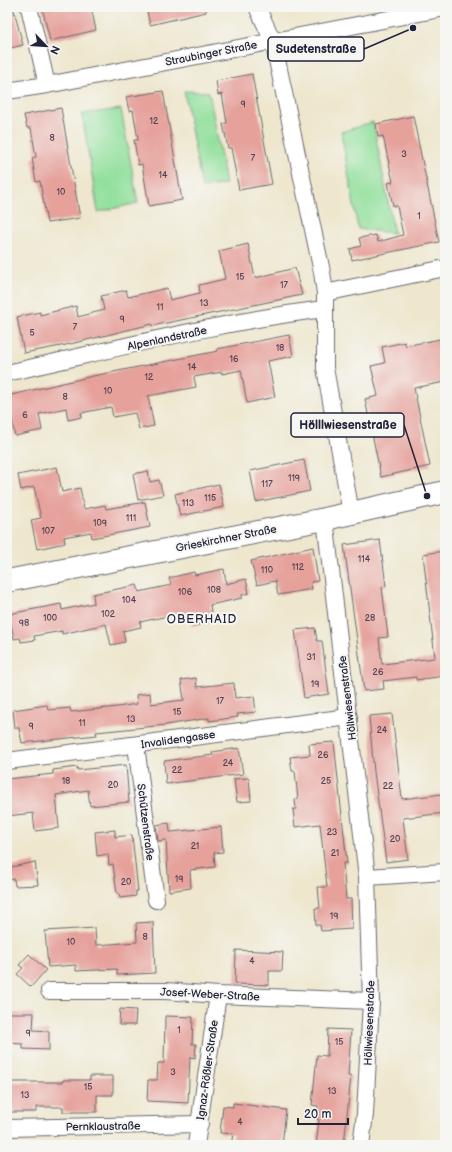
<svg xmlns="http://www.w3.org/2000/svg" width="452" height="1152" font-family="'Balsamiq Sans',sans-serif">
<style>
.green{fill:#93e09d;stroke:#5a816c}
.building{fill:#e6a19b}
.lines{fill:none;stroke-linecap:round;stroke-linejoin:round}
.minor-casing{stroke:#69676e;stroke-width:18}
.secondary-casing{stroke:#69676e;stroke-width:24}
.minor{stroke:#fff;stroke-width:16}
.secondary{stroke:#fff;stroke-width:22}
.labels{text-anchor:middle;stroke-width:4;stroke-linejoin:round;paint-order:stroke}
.number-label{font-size:9px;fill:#534253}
.street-label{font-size:11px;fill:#22223b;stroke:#f6f6f2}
.neighbourhood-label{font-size:12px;letter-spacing:1px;fill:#22223b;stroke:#f6f6f2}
.leader{fill:none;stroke:#22223b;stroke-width:1.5}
.callout-dot{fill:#22223b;stroke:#f6f6f2;stroke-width:1.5}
.callout{fill:#f6f6f2;stroke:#22223b;stroke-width:1.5}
.callout-label{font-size:12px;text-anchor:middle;font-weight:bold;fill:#22223b}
</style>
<rect width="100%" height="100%" fill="#f6f6f2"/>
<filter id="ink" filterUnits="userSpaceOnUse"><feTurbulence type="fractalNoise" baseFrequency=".025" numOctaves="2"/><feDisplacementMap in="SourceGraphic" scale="8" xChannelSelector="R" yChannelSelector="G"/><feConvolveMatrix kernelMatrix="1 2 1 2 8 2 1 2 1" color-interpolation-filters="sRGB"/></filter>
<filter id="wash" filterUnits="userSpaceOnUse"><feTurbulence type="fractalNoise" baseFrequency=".012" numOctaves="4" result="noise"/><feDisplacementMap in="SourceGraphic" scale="16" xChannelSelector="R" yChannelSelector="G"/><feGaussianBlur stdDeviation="0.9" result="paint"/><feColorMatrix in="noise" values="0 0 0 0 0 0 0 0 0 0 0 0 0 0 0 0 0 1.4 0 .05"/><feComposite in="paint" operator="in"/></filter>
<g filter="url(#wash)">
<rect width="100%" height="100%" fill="#eee7ce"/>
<!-- green -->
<g class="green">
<path d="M184 91 209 92 226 184 202 188Z"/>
<path d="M121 109 138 203 98 212 82 114Z"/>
<path d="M373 122 394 233 358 229 341 132Z"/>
</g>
<g id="blocks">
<!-- building -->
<g class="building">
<path d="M7 7H13L23 45 7 49Z"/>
<path d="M42 7H91L96 30 50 41Z"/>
<path d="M146 7H206V12L150 25Z"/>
<path d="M252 74 272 184 239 190 231 148H228L223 124 227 123 222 94 218 95 216 81Z"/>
<path d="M163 91 182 200 149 206 142 164 138 165 134 140H138L133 110 129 111 126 97Z"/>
<path d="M61 108 80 218 47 223 40 181 36 182 32 158 36 157 31 128H27L24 115Z"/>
<path d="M413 116 439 242 352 260 350 249 361 246 359 238 376 235 378 242 403 235 397 206H393L390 192 388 183 393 182 383 136 378 137 376 124Z"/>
<path d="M248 244 255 278 295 268 302 295 152 326V324L66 345 24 353 17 317 40 312V315L76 306 78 317 104 310 101 296 126 290 128 297 167 288 170 300 200 293 199 285 225 279 219 251Z"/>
<path d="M289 335 293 356 268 361 275 397 247 403 241 370 222 374V372L194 377 196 387 148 396 154 426 139 429 135 413 113 417 111 407 81 413 82 417 68 420 66 408 39 414 42 430 15 436 7 396 93 376 218 351 217 349Z"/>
<path d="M445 338V382L414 388 430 466 381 477 365 399 378 396 371 366 385 363 382 347 405 342V346Z"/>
<path d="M304 460 310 491 256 502 250 471Z"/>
<path d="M57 467 62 492 80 488 84 509 105 505 106 509 145 502 150 527 92 538 91 532 64 537 65 543 37 549 31 520 41 518 34 487 21 490 18 475Z"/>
<path d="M148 471 150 482 159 480 163 495 138 500 133 474Z"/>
<path d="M219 484 224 507 180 516 175 494Z"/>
<path d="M380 540 386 586 382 587 388 637 379 638 382 664 435 658 423 554 445 551V676L416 680V677L383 681 384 689 364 691 344 545Z"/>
<path d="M313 547 318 581 311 582 312 589 278 595 275 581 257 585 251 561Z"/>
<path d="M224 569 226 584 246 579 249 593 242 595V598L210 605 213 622 192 626 190 616 178 618 177 614 140 622 141 627 123 631 125 642 111 645 106 624 62 634V631L34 636 35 640 21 642 20 638 14 639 9 614 61 604 62 610 94 603 93 594 137 585 139 592 171 585 169 578 194 572 195 575Z"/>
<path d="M315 628 317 641H322L329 694 304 698 295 630Z"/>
<path d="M196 678 197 687 234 683 235 698 254 696 256 712 237 714 238 717 209 721V718L166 725 96 732 97 735 22 743 19 728H15L13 710 47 705 48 710 70 708 71 712 117 707 137 704 136 695 150 693 151 704 184 700 181 680Z"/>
<path d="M392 714 402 799 442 794 445 813 403 818 408 859 386 862 374 772 369 716Z"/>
<path d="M334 742 347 863H343L346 899H351L352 929 321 931 320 925H316L315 908H320L318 887H327L320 824 295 827 293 809H296L295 800 298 799 295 771H292L290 757 310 755 309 744Z"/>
<path d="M239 748 243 774 166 784 164 761 213 755 212 752Z"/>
<path d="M126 765 129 802 90 806 88 790 56 795 59 828 35 831 33 813 7 816V779L53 774V770L77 767 78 770Z"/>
<path d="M249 778 251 801 237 802 234 779Z"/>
<path d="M169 823 170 832 221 827 223 852 214 853 215 867 190 870 191 888 169 891 166 840 158 841 156 825Z"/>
<path d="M115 830V837L132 835 138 891H136V896L120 898 119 893H117L113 864 109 865 108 854 97 856 95 832Z"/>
<path d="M35 862 38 885 15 886 14 879 7 880V868Z"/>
<path d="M153 922 155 973 117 975V969L76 971V965L48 967 45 931 95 928 96 945 137 942 136 923Z"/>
<path d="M236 950 283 952 282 971H269V985L235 984Z"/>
<path d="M29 954 46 970 31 987 17 974 23 968 19 965Z"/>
<path d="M120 1009 136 1010 135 1025H119Z"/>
<path d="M7 1013H34L33 1030 49 1031V1050L23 1049V1044L7 1043Z"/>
<path d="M165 1016 193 1017 192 1044H196L195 1058 190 1057 188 1103 147 1101 148 1080H157L158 1063H164Z"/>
<path d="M328 1029 351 1030 348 1076H351L344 1145H316L319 1120 317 1119 318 1106 312 1105 317 1055 327 1056Z"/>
<path d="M90 1076H113V1095H97V1112H63V1107H36V1112H7V1082H63V1080H90Z"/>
<path d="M233 1103 286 1110 282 1145H231L233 1134 220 1133 223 1106 233 1107Z"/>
</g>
</g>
</g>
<g filter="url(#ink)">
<use href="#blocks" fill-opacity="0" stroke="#69676e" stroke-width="1"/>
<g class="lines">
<defs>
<g id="minor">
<path d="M29 7 47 85"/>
<path d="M257 7 273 41 322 272 325 293V368L351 513"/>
<path d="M7 91 47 85 445 8"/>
<path d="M325 293 445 268"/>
<path d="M11 372C115 349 219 322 324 309"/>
<path d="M325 519 367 877 371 1001 365 1114 361 1145"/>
<path d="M136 745 156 900"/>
<path d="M7 761 349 717"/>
<path d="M367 877 445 872"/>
<path d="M49 991H166L218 995 371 1001"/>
<path d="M7 1128 200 1124"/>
<path d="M196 1145 218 995"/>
</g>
<path id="secondary" d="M7 581 325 519 445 492"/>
</defs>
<!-- minor casing -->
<use href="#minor" class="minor-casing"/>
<!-- secondary casing -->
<use href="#secondary" class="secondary-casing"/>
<!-- minor -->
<use href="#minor" class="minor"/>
<!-- secondary -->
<use href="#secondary" class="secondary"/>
</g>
</g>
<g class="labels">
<!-- number labels -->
<g class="number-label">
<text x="243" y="107">9</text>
<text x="154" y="124">12</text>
<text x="52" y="141">8</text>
<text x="404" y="157">3</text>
<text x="253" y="161">7</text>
<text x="163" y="178">14</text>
<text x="61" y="195">10</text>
<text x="419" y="219">1</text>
<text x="240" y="280">15</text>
<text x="284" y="288">17</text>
<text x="204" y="306">13</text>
<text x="160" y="310">11</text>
<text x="122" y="322">9</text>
<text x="75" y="330">7</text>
<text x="32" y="336">5</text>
<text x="280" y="351">18</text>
<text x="234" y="362">16</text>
<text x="192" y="370">14</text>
<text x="149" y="380">12</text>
<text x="108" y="394">10</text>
<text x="65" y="400">8</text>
<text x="25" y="418">6</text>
<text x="294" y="481">119</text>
<text x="267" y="487">117</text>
<text x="210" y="501">115</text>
<text x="188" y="506">113</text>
<text x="131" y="521">111</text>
<text x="100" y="526">109</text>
<text x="48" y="534">107</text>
<text x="364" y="562">114</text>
<text x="298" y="570">112</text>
<text x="267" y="573">110</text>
<text x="214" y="593">108</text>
<text x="185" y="595">106</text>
<text x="129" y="603">104</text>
<text x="108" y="617">102</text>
<text x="50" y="621">100</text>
<text x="370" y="621">28</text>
<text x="24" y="626">98</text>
<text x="311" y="660">31</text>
<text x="378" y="675">26</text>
<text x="315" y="687">19</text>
<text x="220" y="704">17</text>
<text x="177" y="715">15</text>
<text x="131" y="722">13</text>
<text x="82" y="726">11</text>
<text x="31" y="729">9</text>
<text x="382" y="733">24</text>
<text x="323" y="758">26</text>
<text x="228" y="766">24</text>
<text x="177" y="773">22</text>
<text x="66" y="784">18</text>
<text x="326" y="784">25</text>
<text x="113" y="788">20</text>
<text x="388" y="789">22</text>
<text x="332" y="835">23</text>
<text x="395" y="842">20</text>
<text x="195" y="849">21</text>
<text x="335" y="856">21</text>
<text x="179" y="882">19</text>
<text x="126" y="885">20</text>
<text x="334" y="919">19</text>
<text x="145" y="940">8</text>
<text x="71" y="945">10</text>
<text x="252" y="964">4</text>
<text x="179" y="1033">1</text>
<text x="28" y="1036">9</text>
<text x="339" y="1045">15</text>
<text x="173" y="1075">3</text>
<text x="88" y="1090">15</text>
<text x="332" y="1094">13</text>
<text x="25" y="1098">13</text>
<text x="240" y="1125">4</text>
</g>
<!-- street labels -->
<g class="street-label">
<text transform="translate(211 53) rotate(-11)" y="4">Straubinger Straße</text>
<text transform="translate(167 338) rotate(-12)" y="4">Alpenlandstraße</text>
<text transform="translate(226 538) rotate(-11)" y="4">Grieskirchner Straße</text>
<text transform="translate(347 698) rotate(-97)" y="4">Höllwiesenstraße</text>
<text transform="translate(178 739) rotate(-8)" y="4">Invalidengasse</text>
<text transform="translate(146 822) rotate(83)" y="4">Schützenstraße</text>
<text transform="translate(210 994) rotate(3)" y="4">Josef-Weber-Straße</text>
<text transform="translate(369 1023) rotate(-88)" y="4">Höllwiesenstraße</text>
<text transform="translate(207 1070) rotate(-82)" y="4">Ignaz-Rößler-Straße</text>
<text transform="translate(103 1126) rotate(-1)" y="4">Pernklaustraße</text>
</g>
<!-- neighbourhood labels -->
<g class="neighbourhood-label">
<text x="202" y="623">OBERHAID</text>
</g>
</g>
<!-- callouts -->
<path class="leader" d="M413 28L364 49M427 496L404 425"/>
<g class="callout-dot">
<circle cx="413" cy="28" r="4"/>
<circle cx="427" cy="496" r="4"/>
</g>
<g class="callout">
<rect x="268" y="37" width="96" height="24" rx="4"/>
<rect x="291" y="413" width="113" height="24" rx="4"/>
</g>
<g class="callout-label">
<text x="316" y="53">Sudetenstraße</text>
<text x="348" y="429">Hölllwiesenstraße</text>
</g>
<!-- margin -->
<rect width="452" height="1152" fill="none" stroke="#f6f6f2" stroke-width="24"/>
<!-- north arrow -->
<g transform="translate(46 46) rotate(115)" stroke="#f6f6f2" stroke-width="3" paint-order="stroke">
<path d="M0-3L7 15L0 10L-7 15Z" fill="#22223b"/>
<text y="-6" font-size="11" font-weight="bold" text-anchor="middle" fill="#22223b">N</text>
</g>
<!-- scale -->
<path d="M298 1118v6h50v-6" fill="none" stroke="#22223b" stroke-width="2"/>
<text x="304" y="1118" font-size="12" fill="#22223b" stroke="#f6f6f2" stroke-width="3" paint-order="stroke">20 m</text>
</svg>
